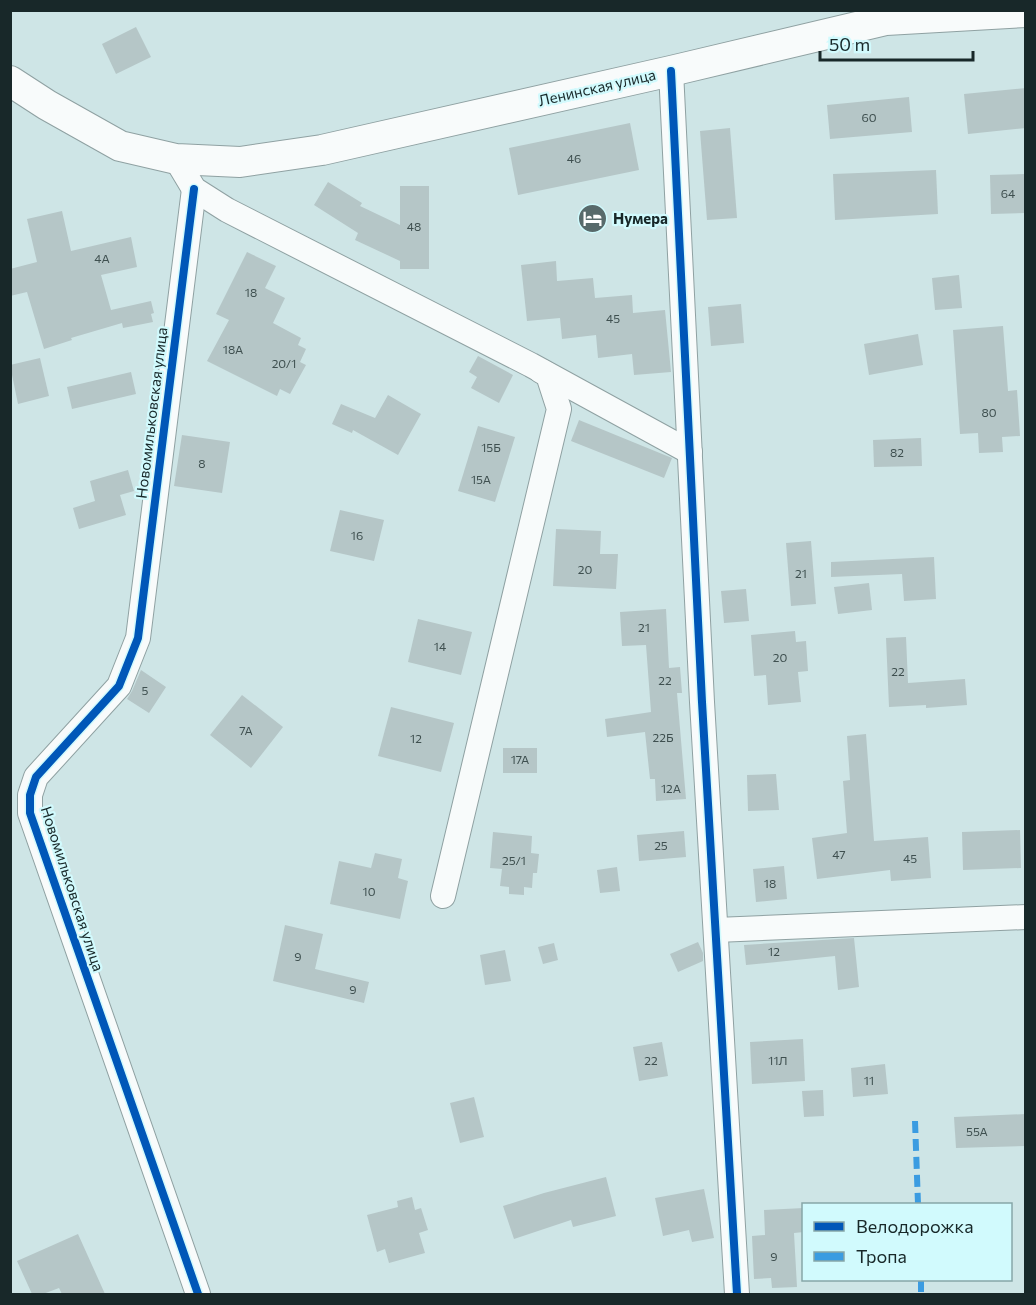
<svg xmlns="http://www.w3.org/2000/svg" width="1036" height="1305" font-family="Commissioner,sans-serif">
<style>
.building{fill:#b5c6c7}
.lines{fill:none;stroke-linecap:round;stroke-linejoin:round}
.minor-casing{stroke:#8fa1a2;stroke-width:26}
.tertiary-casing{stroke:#8fa1a2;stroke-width:32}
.minor{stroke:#f8fbfb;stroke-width:24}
.tertiary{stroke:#f8fbfb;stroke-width:30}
.quiet{stroke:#3b9ce1;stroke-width:6;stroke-dasharray:12 6;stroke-linecap:butt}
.cycleway-casing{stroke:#d1fafd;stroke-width:11}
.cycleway{stroke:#0057b8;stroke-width:8}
.labels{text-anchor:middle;stroke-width:4.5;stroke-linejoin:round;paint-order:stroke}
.number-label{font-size:12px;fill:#3f5050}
.street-label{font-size:15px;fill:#182829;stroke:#d1fafd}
.poi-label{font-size:15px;font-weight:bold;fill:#182829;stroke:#d1fafd;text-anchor:start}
</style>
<rect width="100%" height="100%" fill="#cee5e6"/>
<!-- building -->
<g class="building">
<path d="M136 27 151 57 116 74 102 44Z"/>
<path d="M1026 88V128L968 134 964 94Z"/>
<path d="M909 97 912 132 830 139 827 105Z"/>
<path d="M630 123 639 170 518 195 509 148Z"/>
<path d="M730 128 737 218 707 220 700 131Z"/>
<path d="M936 170 938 214 835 220 833 174Z"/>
<path d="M1026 174V213L991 214 990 175Z"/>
<path d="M328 182 362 203 360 206 400 225V186H429V269H400V261L355 240 358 233 314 205Z"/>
<path d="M62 211 71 251 131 237 137 267 101 275 111 310 151 301 154 313 151 314 153 322 123 328 122 323 71 338 72 340 44 349 27 292 10 296V269L37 262 27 219Z"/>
<path d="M247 252 276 266 265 288 285 298 273 323 301 338 298 345 306 349 300 362 306 365 290 394 280 389 277 396 207 361 229 320 216 314Z"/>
<path d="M556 261 557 281 593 278 595 298 632 295 633 313 665 310 671 372 634 375 632 354 598 358 596 335 562 339 560 318 527 321 521 265Z"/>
<path d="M959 275 962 308 935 310 932 278Z"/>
<path d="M741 304 744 343 711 346 708 307Z"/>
<path d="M1003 326 1008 391 1017 390 1020 436 1002 437 1003 452 979 453 978 433 960 434 953 330Z"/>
<path d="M918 334 923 365 869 375 864 344Z"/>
<path d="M478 356 513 375 499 403 471 388 477 377 469 372Z"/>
<path d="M40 358 49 396 18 404 10 365Z"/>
<path d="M131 372 136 394 72 409 67 387Z"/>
<path d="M388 395 421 414 398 455 353 430 352 433 332 424 341 404 375 418Z"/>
<path d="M579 420 672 458 664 478 571 441Z"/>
<path d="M478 426 515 437 495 502 458 491Z"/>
<path d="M182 435 230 442 222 493 174 486Z"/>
<path d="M921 438 922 466 874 467 873 440Z"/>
<path d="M128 470 134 491 120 495 126 515 79 529 73 508 95 501 90 481Z"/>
<path d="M340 510 384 520 374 561 330 551Z"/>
<path d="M556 529 601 531 600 554H618L616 589 553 586Z"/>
<path d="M811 541 816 604 791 606 786 543Z"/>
<path d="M934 557 936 599 904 601 902 574 831 577V562Z"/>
<path d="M869 583 872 610 838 614 834 587Z"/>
<path d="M746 589 749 621 724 623 721 591Z"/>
<path d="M666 609 669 668 680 667 682 693H677L686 799 656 801 655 779H650L645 732 607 737 605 719 651 712 646 645 622 646 620 612Z"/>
<path d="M418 619 472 632 461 675 408 662Z"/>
<path d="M795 631 796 642 806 641 808 671 798 672 801 702 768 705 766 675 754 676 751 635Z"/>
<path d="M906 637 908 683 965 679 967 705 926 708V705L889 707 886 638Z"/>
<path d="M141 670 166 687 149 713 127 699 132 691Z"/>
<path d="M242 695 283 727 251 768 210 735Z"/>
<path d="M391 707 454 723 441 772 378 756Z"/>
<path d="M866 734 874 841 928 837 931 878 891 881 890 870 817 879 812 838 847 833 843 781 850 780 847 736Z"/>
<rect x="503" y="748" width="34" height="25"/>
<path d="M776 774 779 810 748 811 747 775Z"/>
<path d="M1020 830 1021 868 963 870 962 832Z"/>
<path d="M684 831 686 857 639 861 637 835Z"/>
<path d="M493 832 532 836 531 853 539 854 537 873H533L532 888 524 887V895L509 894V887L500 886 502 869 490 868Z"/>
<path d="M375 853 402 859 398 878 408 881 400 919 330 904 339 861 371 868Z"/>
<path d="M784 866 787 899 756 902 753 869Z"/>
<path d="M617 867 620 891 600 893 597 870Z"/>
<path d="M285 925 323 934 315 969 369 982 364 1003 273 981Z"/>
<path d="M854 938 859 987 838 990 835 956 746 965 744 945Z"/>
<path d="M698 942 703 953V961L678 972 670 954Z"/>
<path d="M554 943 558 960 543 964 538 947Z"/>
<path d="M505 950 511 981 485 985 480 955Z"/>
<path d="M803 1039 805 1081 752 1084 750 1042Z"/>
<path d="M662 1042 668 1076 639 1081 633 1047Z"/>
<path d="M885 1064 888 1094 853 1097 851 1068Z"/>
<path d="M823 1090 824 1116 804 1117 802 1091Z"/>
<path d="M474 1097 484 1137 460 1143 450 1103Z"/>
<path d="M1026 1114V1146L956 1148 954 1117Z"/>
<path d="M606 1177 616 1216 573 1227 571 1220 514 1239 503 1206 544 1193Z"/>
<path d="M704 1189 714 1238 692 1242 689 1230 663 1236 655 1198Z"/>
<path d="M412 1197 415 1210 421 1208 428 1230 419 1233 425 1253 389 1263 385 1249 377 1252 367 1215 398 1207 397 1201Z"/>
<path d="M804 1208V1232L794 1233 797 1287 772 1288 771 1278 754 1279 752 1236 765 1235 764 1210Z"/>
<path d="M78 1234 105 1294H62L59 1288 43 1294H32L17 1261Z"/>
</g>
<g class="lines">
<defs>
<g id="minor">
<path d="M671 71 702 702 737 1294"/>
<path d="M176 159 194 189 227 210 531 365 690 452"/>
<path d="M194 189 138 638 119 686 36 777 30 795V813L198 1294"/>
<path d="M443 896 559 409 548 375 541 371"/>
<path d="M716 930 1026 917"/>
</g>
<path id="tertiary" d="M10 81 47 105 120 146 176 159 240 162 322 150 671 71 886 20 1026 12"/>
</defs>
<!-- minor casing -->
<use href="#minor" class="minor-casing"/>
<!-- tertiary casing -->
<use href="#tertiary" class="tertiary-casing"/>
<!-- minor -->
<use href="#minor" class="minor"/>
<!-- tertiary -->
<use href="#tertiary" class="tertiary"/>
<!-- quiet -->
<g class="quiet">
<path d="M915 1121 918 1204"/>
<path d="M921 1280V1294"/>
</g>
<defs>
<g id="cycleway">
<path d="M671 71 702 702 737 1294"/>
<path d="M194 189 138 638 119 686 36 777 30 795V813L198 1294"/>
</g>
</defs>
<!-- cycleway casing -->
<use href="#cycleway" class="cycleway-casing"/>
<!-- cycleway -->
<use href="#cycleway" class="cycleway"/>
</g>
<!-- icons -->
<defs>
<symbol id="hotel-disc" viewBox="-11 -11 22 22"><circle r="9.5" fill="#586a6b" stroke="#d1fafd"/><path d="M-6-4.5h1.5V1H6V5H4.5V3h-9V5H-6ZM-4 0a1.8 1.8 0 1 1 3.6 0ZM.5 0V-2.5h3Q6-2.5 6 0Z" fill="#fff"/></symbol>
</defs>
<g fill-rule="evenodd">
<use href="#hotel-disc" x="576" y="202" width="33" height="33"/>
</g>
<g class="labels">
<!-- number labels -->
<g class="number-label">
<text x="869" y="122">60</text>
<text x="574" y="163">46</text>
<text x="1008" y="198">64</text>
<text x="414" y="231">48</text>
<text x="102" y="263">4А</text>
<text x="251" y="297">18</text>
<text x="613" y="323">45</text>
<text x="233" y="354">18А</text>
<text x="284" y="368">20/1</text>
<text x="989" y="417">80</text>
<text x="491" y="452">15Б</text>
<text x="897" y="457">82</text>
<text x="202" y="468">8</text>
<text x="481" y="484">15А</text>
<text x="357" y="540">16</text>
<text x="585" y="574">20</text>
<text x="801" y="578">21</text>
<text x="644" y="632">21</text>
<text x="440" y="651">14</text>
<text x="780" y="662">20</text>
<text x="898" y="676">22</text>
<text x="665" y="685">22</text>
<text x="145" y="695">5</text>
<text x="246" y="735">7А</text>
<text x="663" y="742">22Б</text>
<text x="416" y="743">12</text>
<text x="520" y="764">17А</text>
<text x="671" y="793">12А</text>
<text x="661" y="850">25</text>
<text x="839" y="859">47</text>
<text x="910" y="863">45</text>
<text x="514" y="865">25/1</text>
<text x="770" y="888">18</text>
<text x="369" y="896">10</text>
<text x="774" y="956">12</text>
<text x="298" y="961">9</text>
<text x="353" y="994">9</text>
<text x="651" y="1065">22</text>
<text x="778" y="1065">11Л</text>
<text x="869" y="1085">11</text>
<text x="977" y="1136">55А</text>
<text x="774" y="1261">9</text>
</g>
<!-- street labels -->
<g class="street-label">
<text transform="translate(597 88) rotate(-13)" y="5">Ленинская улица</text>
<text transform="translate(152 413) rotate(-83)" y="5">Новомильковская улица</text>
<text transform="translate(72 889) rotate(72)" y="5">Новомильковская улица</text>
</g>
<!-- poi labels -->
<g class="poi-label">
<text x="613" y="224">Нумера</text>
</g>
</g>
<!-- border -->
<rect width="1036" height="1305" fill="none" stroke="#182829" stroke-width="24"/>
<!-- legend -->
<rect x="802" y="1203" width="210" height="78" fill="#d1fafd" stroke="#87a6a8" stroke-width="1.5"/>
<rect x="814" y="1222" width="30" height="9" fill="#0057b8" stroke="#87a6a8" stroke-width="1.5"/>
<text x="856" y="1233" font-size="18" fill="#182829">Велодорожка</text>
<rect x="814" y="1252" width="30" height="9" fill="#3b9ce1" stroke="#87a6a8" stroke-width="1.5"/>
<text x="856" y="1263" font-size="18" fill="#182829">Тропа</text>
<!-- scale -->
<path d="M820 51v9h153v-9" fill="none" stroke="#182829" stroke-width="3"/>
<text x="829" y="51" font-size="18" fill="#182829" stroke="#d1fafd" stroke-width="4.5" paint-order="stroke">50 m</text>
</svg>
